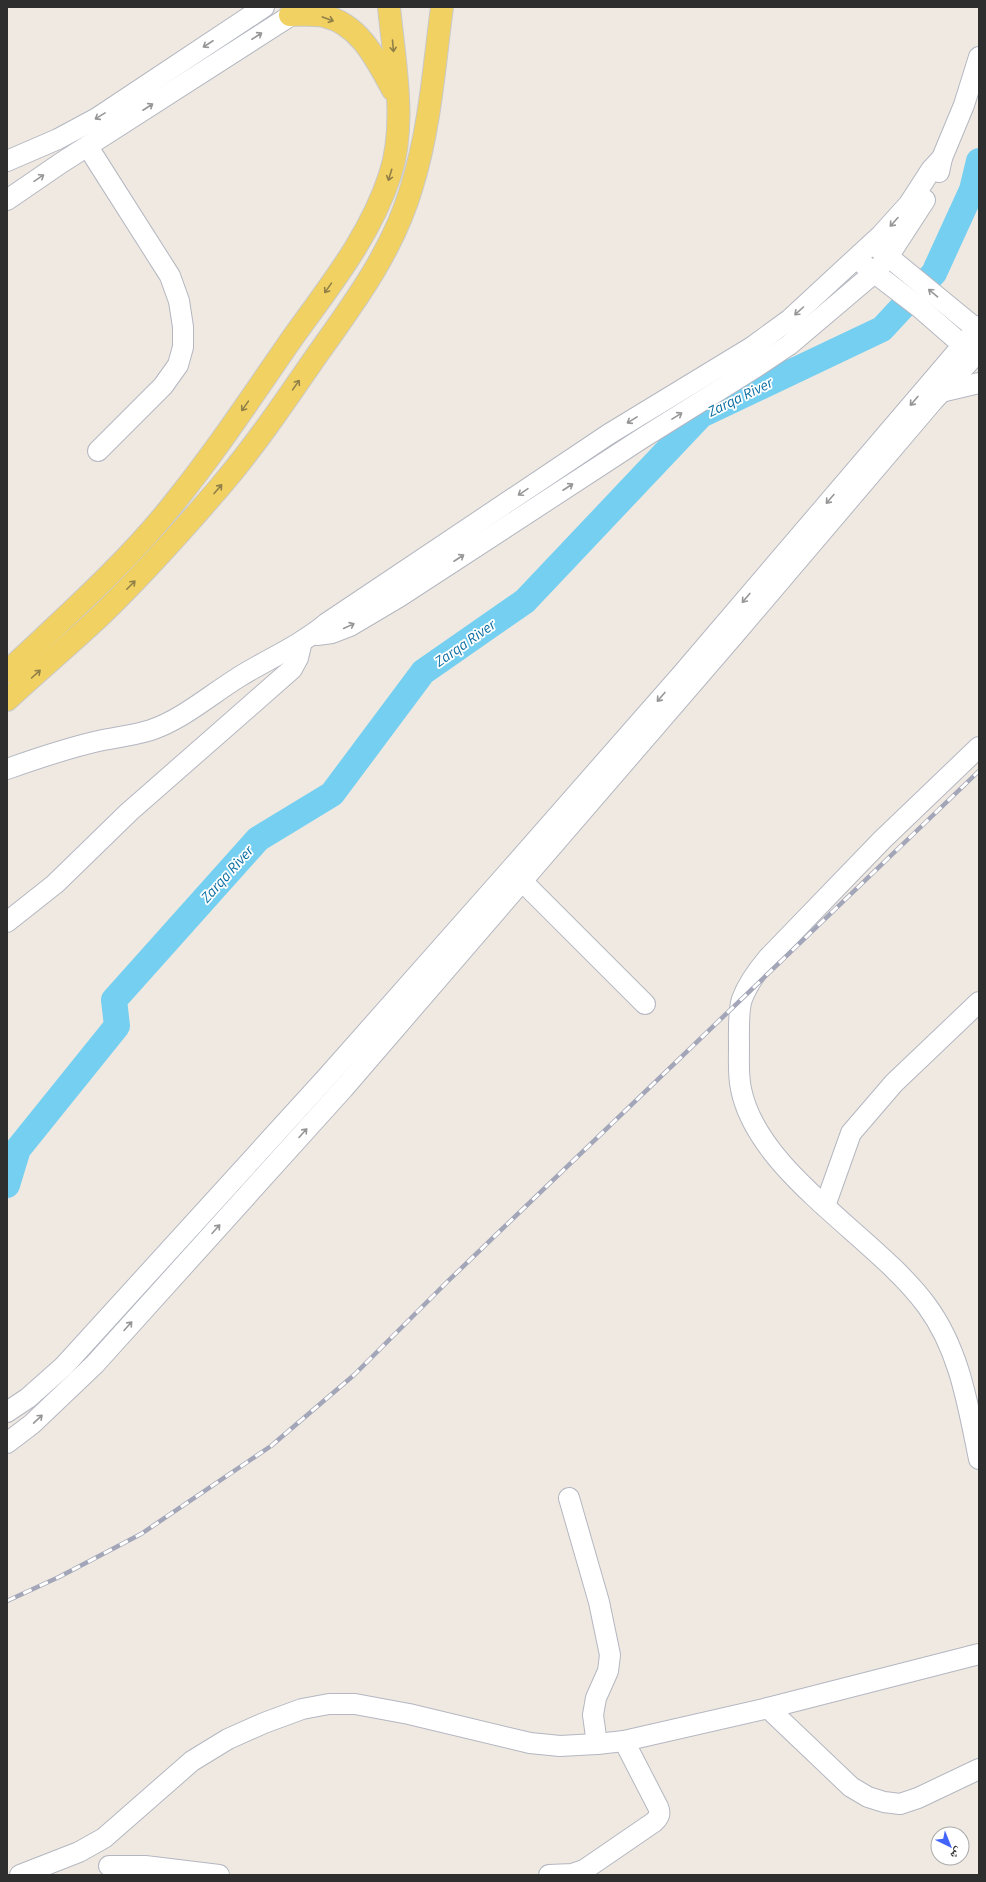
<svg xmlns="http://www.w3.org/2000/svg" width="986" height="1882" font-family="'Source Sans 3','Noto Naskh Arabic',sans-serif">
<style>
.lines{fill:none;stroke-linecap:round;stroke-linejoin:round}
.river{stroke:#75cff0;stroke-width:26}
.minor-casing{stroke:#b4b7c1;stroke-width:22}
.major-casing{stroke:#c9c9c9;stroke-width:24}
.minor{stroke:#fff;stroke-width:20}
.major{stroke:#f2d163;stroke-width:22}
.rail-casing{stroke:#a3a6b8;stroke-width:4.5}
.rail{stroke:#fff;stroke-width:3;stroke-dasharray:9;stroke-linecap:butt}
.oneway{stroke:#908048}
.oneway2{stroke:#969696}
.labels{text-anchor:middle;stroke-width:3.5;stroke-linejoin:round;paint-order:stroke}
.water-label{font-size:15px;font-style:italic;fill:#0d6fa3;stroke:#fff}
</style>
<rect width="100%" height="100%" fill="#efe9e1"/>
<g class="lines">
<!-- river -->
<path class="river" d="M7 1185 18 1149 117 1026 114 1000 258 839 332 794 423 672 525 601 701 415 882 329 934 273 972 190 979 161"/>
<defs>
<g id="minor">
<path d="M88 147 170 276 179 301 183 327V347L178 365 163 386 98 451"/>
<path d="M7 161 58 139 97 118 264 7"/>
<path d="M939 172 942 158 964 105 979 57"/>
<path d="M7 200 61 163 304 7"/>
<path d="M879 249 979 331"/>
<path d="M863 264 919 307 973 354"/>
<path d="M941 392 979 383"/>
<path d="M317 635 332 633 350 626 399 597 641 439 756 367 789 345 874 273 888 257 925 200"/>
<path d="M979 747 882 840 768 958C757 971 748 983 742 999 738 1010 739 1034 739 1047 739 1061 738 1075 741 1089 758 1174 877 1237 927 1306 960 1351 968 1406 979 1459"/>
<path d="M7 769C38 758 70 747 103 740 119 737 135 735 151 730 183 719 210 695 239 677 268 659 301 645 327 623L609 434 752 347 789 320 881 235 909 204 931 170 942 158"/>
<path d="M512 871 645 1004"/>
<path d="M7 922 55 884 129 812 292 669 298 658 302 641"/>
<path d="M825 1206 851 1133 894 1083 979 1002"/>
<path d="M7 1412 28 1398 64 1366 327 1077 511 869 682 674 979 326"/>
<path d="M7 1443 32 1424 95 1364 343 1089 735 634 933 401 979 351"/>
<path d="M569 1498 599 1602 610 1655 608 1671 596 1698 593 1715 597 1744"/>
<path d="M768 1708 851 1787 868 1797 884 1802 900 1804 918 1798 979 1769"/>
<path d="M109 1866H145L219 1875"/>
<path d="M20 1875 79 1852 104 1838 192 1761 228 1739 264 1723 302 1709 329 1704H355L409 1714 530 1743 560 1746 597 1744 624 1741 768 1708 979 1654"/>
<path d="M549 1875 572 1874 584 1870 654 1822C659 1817 661 1814 658 1807L624 1741"/>
</g>
<g id="major">
<path d="M290 15C301 15 313 14 324 16 360 24 377 61 393 90"/>
<path d="M7 672C64 618 125 565 174 503 216 451 253 395 291 340 328 288 370 237 390 175 407 124 394 60 389 7"/>
<path d="M7 700C37 672 68 646 98 618 141 577 181 532 219 488 255 446 286 400 317 355 355 302 394 249 412 186 430 128 434 67 442 7"/>
</g>
</defs>
<!-- minor casing -->
<use href="#minor" class="minor-casing"/>
<!-- major casing -->
<use href="#major" class="major-casing"/>
<!-- minor -->
<use href="#minor" class="minor"/>
<!-- major -->
<use href="#major" class="major"/>
<defs>
<path id="rail" d="M7 1601 59 1577 141 1534 271 1446 354 1375 447 1282 979 771"/>
</defs>
<!-- rail casing -->
<use href="#rail" class="rail-casing"/>
<!-- rail -->
<use href="#rail" class="rail"/>
</g>
<!-- one-way arrows -->
<defs><path id="oneway-shaft" d="M-6 0H5M1.5-3L5.5 0L1.5 3" fill="none" stroke-width="1.6" stroke-linecap="round" stroke-linejoin="round"/></defs>
<g class="oneway">
<use href="#oneway-shaft" transform="translate(328 19) rotate(20)"/>
<use href="#oneway-shaft" transform="translate(393 46) rotate(85)"/>
<use href="#oneway-shaft" transform="translate(390 175) rotate(107)"/>
<use href="#oneway-shaft" transform="translate(328 288) rotate(125)"/>
<use href="#oneway-shaft" transform="translate(296 385) rotate(-55)"/>
<use href="#oneway-shaft" transform="translate(245 406) rotate(125)"/>
<use href="#oneway-shaft" transform="translate(218 489) rotate(-49)"/>
<use href="#oneway-shaft" transform="translate(131 585) rotate(-45)"/>
<use href="#oneway-shaft" transform="translate(36 674) rotate(-42)"/>
</g>
<g class="oneway2">
<use href="#oneway-shaft" transform="translate(257 36) rotate(-33)"/>
<use href="#oneway-shaft" transform="translate(208 44) rotate(147)"/>
<use href="#oneway-shaft" transform="translate(148 107) rotate(-33)"/>
<use href="#oneway-shaft" transform="translate(100 116) rotate(148)"/>
<use href="#oneway-shaft" transform="translate(39 178) rotate(-34)"/>
<use href="#oneway-shaft" transform="translate(894 222) rotate(132)"/>
<use href="#oneway-shaft" transform="translate(933 293) rotate(-140)"/>
<use href="#oneway-shaft" transform="translate(799 311) rotate(138)"/>
<use href="#oneway-shaft" transform="translate(914 401) rotate(131)"/>
<use href="#oneway-shaft" transform="translate(677 416) rotate(-32)"/>
<use href="#oneway-shaft" transform="translate(632 420) rotate(148)"/>
<use href="#oneway-shaft" transform="translate(568 487) rotate(-33)"/>
<use href="#oneway-shaft" transform="translate(523 492) rotate(146)"/>
<use href="#oneway-shaft" transform="translate(830 499) rotate(131)"/>
<use href="#oneway-shaft" transform="translate(459 558) rotate(-33)"/>
<use href="#oneway-shaft" transform="translate(746 598) rotate(130)"/>
<use href="#oneway-shaft" transform="translate(349 626) rotate(-25)"/>
<use href="#oneway-shaft" transform="translate(661 697) rotate(131)"/>
<use href="#oneway-shaft" transform="translate(303 1133) rotate(-48)"/>
<use href="#oneway-shaft" transform="translate(216 1229) rotate(-48)"/>
<use href="#oneway-shaft" transform="translate(128 1326) rotate(-48)"/>
<use href="#oneway-shaft" transform="translate(38 1419) rotate(-43)"/>
</g>
<g class="labels">
<!-- water labels -->
<g class="water-label">
<text transform="translate(740 397) rotate(-26)" y="5">Zarqa River</text>
<text transform="translate(465 643) rotate(-35)" y="5">Zarqa River</text>
<text transform="translate(227 874) rotate(-48)" y="5">Zarqa River</text>
</g>
</g>
<!-- border -->
<rect width="986" height="1882" fill="none" stroke="#2e2e2e" stroke-width="16"/>
<!-- north arrow -->
<g transform="translate(950 1846) rotate(137)"><circle r="19" fill="#ffffff" stroke="#ababab"/>
<path d="M0-3L7 15L0 10L-7 15Z" fill="#4264fb"/>
<text y="-6" font-size="11" font-weight="bold" text-anchor="middle" fill="#2e2e2e">ش</text>
</g>
</svg>
